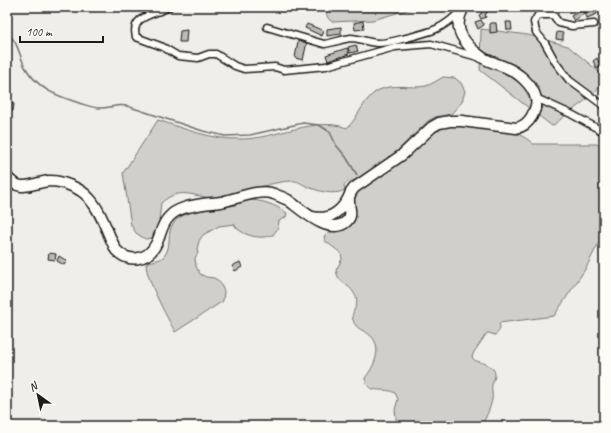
<svg xmlns="http://www.w3.org/2000/svg" width="611" height="433" font-family="Caveat,sans-serif">
<style>
.green{fill:#d0cfcc;stroke:#767674}
.lines{fill:none;stroke-linecap:round;stroke-linejoin:round}
.stream{stroke:#706f6d;stroke-width:1.5}
.building{fill:#bbbab6;stroke:#1c1c1c}
.minor-casing{stroke:#1c1c1c;stroke-width:9}
.trunk-casing{stroke:#1c1c1c;stroke-width:13}
.minor{stroke:#fdfcf7;stroke-width:6}
.trunk{stroke:#fdfcf7;stroke-width:10}
</style>
<rect width="100%" height="100%" fill="#f0eeea"/>
<filter id="ink" filterUnits="userSpaceOnUse"><feTurbulence type="fractalNoise" baseFrequency=".025" numOctaves="2"/><feDisplacementMap in="SourceGraphic" scale="8" xChannelSelector="R" yChannelSelector="G"/><feConvolveMatrix kernelMatrix="1 2 1 2 8 2 1 2 1" color-interpolation-filters="sRGB"/></filter>
<g filter="url(#ink)">
<!-- green -->
<g class="green">
<path d="M324 7H417L373 20 332 22 328 18Z"/>
<path d="M481 29 528 35 568 46 604 76V82L591 96 552 126 480 70Z"/>
<path d="M443 77 455 78 461 83 465 91 462 102 451 114 435 117 428 121 393 155 355 180 348 182 344 185 345 190C334 196 317 191 306 186 302 184 297 180 292 181 276 181 254 189 238 194 230 196 222 199 214 198 193 197 180 186 161 203L159 222 152 238 145 239 136 233 131 225 123 173 158 120C185 129 212 140 242 139 274 139 316 116 347 128 359 117 364 97 379 90 394 83 411 89 426 86 432 84 438 80 443 77Z"/>
<path d="M461 125C483 128 517 127 533 144H604V232L586 268 554 316 499 323C501 329 500 331 495 335L489 333H487L474 352 472 357C475 364 485 360 493 369 497 374 494 379 492 384 491 389 493 394 492 400 490 409 486 418 481 426H397L395 410 398 399 395 393C386 387 373 394 366 384L365 378C374 367 383 348 371 336 365 330 356 330 353 320 350 309 362 306 354 293 348 283 338 284 336 270L342 259 341 253 325 241 324 236 334 230 340 229 355 193 437 130 450 126Z"/>
<path d="M247 200C262 200 274 204 287 213L286 217 279 221 278 228 273 235C270 235 267 237 263 237 254 238 238 233 234 224L219 226 203 235 199 241 197 249 198 253 195 258 196 266 200 274 206 277 214 278 219 281 224 291 223 301 175 332C167 317 146 279 146 264 152 259 160 262 165 255 172 245 166 232 174 223 185 209 208 210 223 207 231 205 239 202 247 200Z"/>
</g>
<g class="lines">
<!-- stream -->
<path class="stream" d="M7 33C18 41 19 55 25 67 39 90 55 95 79 103 86 105 93 108 100 108 110 108 117 104 127 106L203 131 225 136 250 135 303 123 319 125 330 132 336 145 346 157 357 175"/>
</g>
<!-- building -->
<g class="building">
<path d="M483 7H487V13L485 14 486 17 481 19 479 15 482 13 481 11Z"/>
<path d="M595 9 597 14 587 18 585 13Z"/>
<path d="M582 10 584 14 574 21 571 16Z"/>
<path d="M481 20 484 25 478 29 475 22Z"/>
<path d="M363 21 364 29 355 30 354 23Z"/>
<path d="M506 22H511L512 30H507Z"/>
<path d="M490 23H496L497 32 490 33Z"/>
<path d="M307 24 324 31 322 36 305 28Z"/>
<path d="M341 27V34L327 36V29Z"/>
<path d="M187 30 186 42H179L180 31Z"/>
<path d="M557 32 563 33V40L556 39Z"/>
<path d="M298 41 307 42 303 60 295 58Z"/>
<path d="M356 45 358 51 350 53 348 47Z"/>
<path d="M347 48 349 54 328 61 326 55Z"/>
<path d="M597 58 601 67 597 69 593 61Z"/>
<path d="M7 102 14 104 13 111 7 109Z"/>
<path d="M49 253 56 254 55 260 48 259Z"/>
<path d="M59 256 67 261 64 265 57 261Z"/>
<path d="M240 262 242 267 235 271 232 266Z"/>
</g>
<g class="lines">
<defs>
<g id="minor">
<path d="M169 7C155 15 130 15 136 37L163 47 178 56 198 58 209 54H216L235 66 244 69 275 67 284 70 326 66 395 47 431 44 478 57"/>
<path d="M594 24 572 26 559 23 553 15H538L534 22 536 32 545 43 556 63 569 80 604 106"/>
<path d="M267 27 324 44C333 43 342 39 351 38 360 38 368 43 378 43 386 43 394 41 402 39 425 33 442 31 459 12"/>
<path d="M536 98 571 114 604 132"/>
</g>
<g id="trunk">
<path d="M7 177C21 194 33 182 50 181 62 181 81 188 89 198 102 212 107 233 116 250 128 263 148 261 156 244 161 235 161 225 169 217 177 208 191 206 203 204 209 203 215 203 221 202 236 199 260 188 274 194 279 196 284 198 288 200 302 210 330 237 347 221 353 215 349 209 349 201 348 196 351 192 354 188L402 155 432 127 439 123 450 121H462L516 128C523 127 528 123 532 116 534 111 538 104 536 99 533 84 517 72 505 67 498 64 491 62 485 59 481 57 478 54 475 52 460 38 453 26 464 7"/>
<path d="M313 217C330 221 342 210 349 197"/>
</g>
</defs>
<!-- minor casing -->
<use href="#minor" class="minor-casing"/>
<!-- trunk casing -->
<use href="#trunk" class="trunk-casing"/>
<!-- minor -->
<use href="#minor" class="minor"/>
<!-- trunk -->
<use href="#trunk" class="trunk"/>
</g>
</g>
<!-- margin -->
<rect width="611" height="433" fill="none" stroke="#fdfcf7" stroke-width="24"/>
<rect x="12" y="12" width="587" height="409" fill="none" stroke="#1c1c1c" stroke-width="1.5" filter="url(#ink)"/>
<!-- north arrow -->
<g transform="translate(38 395) rotate(327)" stroke="#fdfcf7" stroke-width="3" paint-order="stroke">
<path d="M0-3L7 15L0 10L-7 15Z" fill="#1c1c1c"/>
<text y="-6" font-size="11" font-weight="bold" text-anchor="middle" fill="#1c1c1c">N</text>
</g>
<!-- scale -->
<path d="M20 36v6h83v-6" fill="none" stroke="#1c1c1c" stroke-width="2"/>
<text x="26" y="36" font-size="12" fill="#1c1c1c" stroke="#fdfcf7" stroke-width="3" paint-order="stroke">100 m</text>
</svg>
